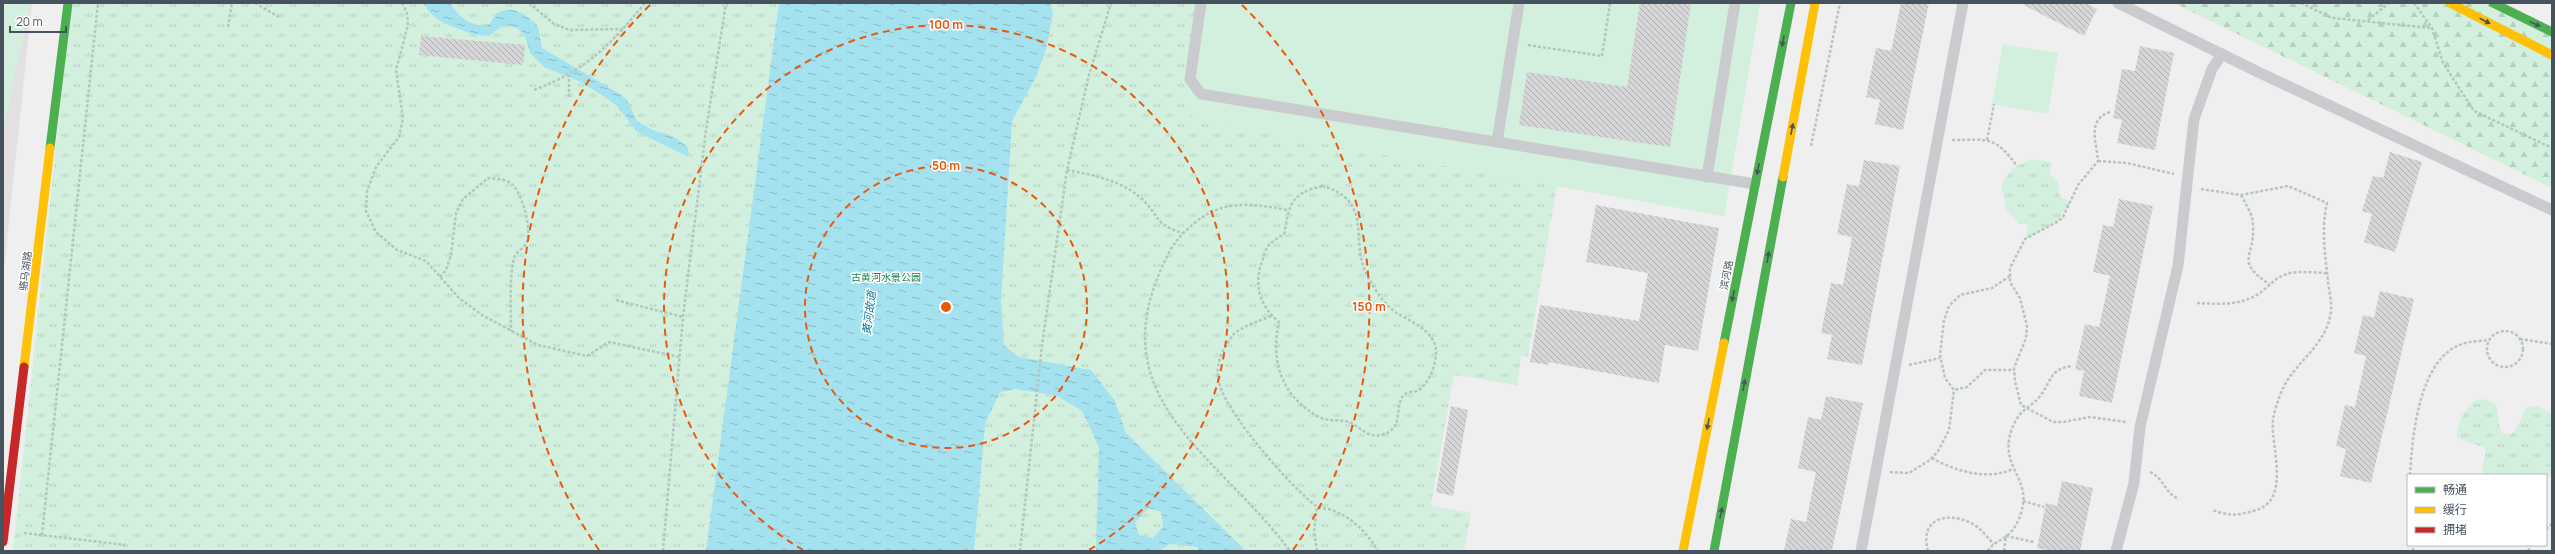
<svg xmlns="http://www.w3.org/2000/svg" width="2555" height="554" font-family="Manrope,'Noto Sans SC',sans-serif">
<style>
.education{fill:#e2e0e1}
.grass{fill:url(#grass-tufts)}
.forest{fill:url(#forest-firs)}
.pitch{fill:#d2f0dd}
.water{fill:url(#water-ripples);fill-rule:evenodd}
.building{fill:url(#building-back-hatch)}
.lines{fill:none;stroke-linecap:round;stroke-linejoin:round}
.path{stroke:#b6c4bf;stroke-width:2.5;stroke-dasharray:3 2;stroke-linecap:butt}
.lane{stroke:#c9cbce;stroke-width:11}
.fast{stroke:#4caf50;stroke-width:9}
.slow{stroke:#ffc107;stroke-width:9}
.jam{stroke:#c62828;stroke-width:9}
.oneway{fill:#46575c}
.ring{fill:none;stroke:#e8590c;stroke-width:2;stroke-dasharray:7 5}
.labels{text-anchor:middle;stroke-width:3;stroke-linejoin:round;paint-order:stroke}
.street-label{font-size:10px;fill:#46525d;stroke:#fff}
.park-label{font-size:10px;fill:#128248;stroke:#fff}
.water-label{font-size:11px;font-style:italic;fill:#077c98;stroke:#fff}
.centre{fill:#e8590c;stroke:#fff;stroke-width:2}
.ring-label{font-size:12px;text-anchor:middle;font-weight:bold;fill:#e8590c;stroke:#fff;stroke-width:3;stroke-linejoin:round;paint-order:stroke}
</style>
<defs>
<pattern id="grass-tufts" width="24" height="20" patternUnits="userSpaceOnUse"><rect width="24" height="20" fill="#d2f0dd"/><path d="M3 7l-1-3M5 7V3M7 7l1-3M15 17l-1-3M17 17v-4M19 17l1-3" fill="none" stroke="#b6d0c0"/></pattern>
<pattern id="forest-firs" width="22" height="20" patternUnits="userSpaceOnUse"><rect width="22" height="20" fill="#d2f0dd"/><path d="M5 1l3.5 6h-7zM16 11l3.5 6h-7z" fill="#b6d0c0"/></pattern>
<pattern id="water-ripples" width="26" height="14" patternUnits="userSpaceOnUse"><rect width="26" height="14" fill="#a5e2f0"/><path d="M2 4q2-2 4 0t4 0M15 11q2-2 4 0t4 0" fill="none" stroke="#88bac6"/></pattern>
<pattern id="building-back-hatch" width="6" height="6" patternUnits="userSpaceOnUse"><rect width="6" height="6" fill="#d6d6d8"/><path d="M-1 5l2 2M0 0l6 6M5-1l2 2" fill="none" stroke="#afb0b2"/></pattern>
</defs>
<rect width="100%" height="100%" fill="#f0efef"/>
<!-- education -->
<path class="education" d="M3 3H32L3 279Z"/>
<!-- grass -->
<g class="grass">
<path d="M71 3H1760L1724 216 1557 186 1528 357 1521 356 1517 385 1454 375 1431 505 1471 513 1464 551H13Z"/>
<path d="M2030 159 2052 162 2049 175 2053 176 2058 182 2060 197 2071 202 2057 222 2025 239 2028 229 2026 224H2018L2015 218 2006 209 2001 185 2012 169Z"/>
<path d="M2478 399C2507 400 2493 417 2502 433L2509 435 2515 431 2527 407 2537 406 2552 414V473L2550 476 2484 475 2482 470 2486 449C2476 443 2466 443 2456 437 2460 420 2463 408 2478 399Z"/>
</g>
<!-- forest -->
<path class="forest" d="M2174 3H2492L2552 34V188Z"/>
<!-- pitch -->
<g class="pitch">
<path d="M3 3H30L3 130Z"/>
<path d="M1196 3H1760L1724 216 1201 122 1195 119 1189 111 1183 92Z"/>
<path d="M2003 44 2058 53 2048 114 1992 104Z"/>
</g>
<!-- water -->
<g class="water">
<path d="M423 3H450C459 17 472 29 490 24 500 0 524 10 538 26L542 48 620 94 627 100 637 121 652 130 672 136 687 146 689 153 687 156 637 132 617 106 603 96 581 82 544 67 530 53 525 36 518 29 510 26 501 27 489 36 475 35 443 23 430 13Z"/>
<path d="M779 3H1051L1053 14 1046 49 1037 75 1012 121 1001 301 1004 345 1019 357 1091 370 1115 401 1126 433 1246 551H1200L1197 547 1170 544 1159 551H1096L1099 447 1082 411 1057 396 1016 389 1000 392 985 424 974 551H706ZM1148 508 1161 512 1163 527 1153 538 1139 535 1135 523Z"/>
</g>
<!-- building -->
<g class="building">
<path d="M1640 3H1691L1670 147 1519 125 1527 72 1627 87Z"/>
<path d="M1901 3H1929L1903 130 1875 124 1880 100 1866 97 1876 48 1891 51Z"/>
<path d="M2020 3H2086L2097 9 2084 36Z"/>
<path d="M421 36 525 45 523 65 419 55Z"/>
<path d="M2140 46 2174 53 2155 150 2117 143 2122 120 2113 118 2122 69 2135 71Z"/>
<path d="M2390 152 2422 162 2395 252 2364 242 2372 214 2362 211 2373 176 2383 178Z"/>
<path d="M1864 160 1900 166 1862 365 1827 359 1832 335 1821 333 1831 283 1843 285 1852 237 1837 234 1847 184 1859 186Z"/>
<path d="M2119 199 2153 206 2112 403 2079 396 2084 371 2075 369 2085 324 2099 327 2110 276 2093 272 2103 225 2113 227Z"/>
<path d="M1596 205 1719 228 1698 351 1665 345 1659 383 1549 362V365L1530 362 1540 305 1639 321 1648 273 1586 262Z"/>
<path d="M2380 291 2414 299 2371 483 2340 476 2346 449 2336 446 2345 405 2355 407 2366 356 2354 353 2363 315 2374 318Z"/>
<path d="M1826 396 1863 403 1832 551H1784L1791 519 1806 522 1816 472 1798 468 1808 417 1821 420Z"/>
<path d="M1451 406 1468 410 1453 496 1436 492Z"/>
<path d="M2062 481 2093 488 2080 551H2051L2037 548 2046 503 2057 506Z"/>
</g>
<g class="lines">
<!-- path -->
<g class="path">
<path d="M255 3 279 17"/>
<path d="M402 3 407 13 408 25 396 70 403 118 399 137 376 167 367 191 366 211 376 232 397 250 426 261 459 298 482 315 538 345 587 356 609 342 680 357"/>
<path d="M477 3H494"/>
<path d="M529 3 554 24 570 30 623 29"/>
<path d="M2301 3 2332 18 2431 28"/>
<path d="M2414 3 2432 28 2443 63 2474 111 2552 148"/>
<path d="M2368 20 2389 3"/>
<path d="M228 27 232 3"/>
<path d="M1528 45 1602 56 1610 3"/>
<path d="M534 90C587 70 610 45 645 3"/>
<path d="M569 97V75"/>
<path d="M2110 112C2086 120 2097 143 2098 161L2078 185 2063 217 2057 222 2025 239 2010 268V282L2020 298 2027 326 2026 338 2014 368 2015 381 2021 405 2053 422H2063L2090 417 2126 422"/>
<path d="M1952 140C1989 140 1994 135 2017 166"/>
<path d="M1987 140 1994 104"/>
<path d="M1811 146 1840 3"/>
<path d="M2098 161 2127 163 2174 174"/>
<path d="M1067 170C1093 175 1121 180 1142 199 1160 216 1154 225 1183 233"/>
<path d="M1322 186C1375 200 1349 242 1367 275 1374 288 1382 302 1394 311 1408 321 1429 327 1435 345 1439 359 1430 384 1417 391 1413 392 1408 392 1405 394 1392 405 1407 428 1381 435 1368 438 1360 427 1349 422 1339 419 1329 422 1319 417 1282 397 1270 362 1279 322 1259 306 1253 283 1263 259 1264 254 1266 248 1269 245 1273 241 1279 237 1284 234 1290 205 1289 194 1322 186Z"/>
<path d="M2201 189 2241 195 2288 186 2327 203C2321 229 2325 254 2328 281 2329 291 2332 301 2331 311 2327 345 2297 360 2283 388 2279 397 2275 409 2273 419 2270 446 2293 502 2253 511 2235 516 2230 516 2212 510"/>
<path d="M2241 195C2246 205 2253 214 2253 226 2255 258 2234 260 2269 284"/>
<path d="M1287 210C1250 203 1221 199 1191 226 1183 233 1177 239 1171 249 1091 396 1215 450 1290 551"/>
<path d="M2010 276 1992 288 1960 295 1949 306 1944 320 1940 355 1945 378 1954 390 1967 387 1985 370H2014"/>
<path d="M440 277 446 270 451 255 456 213 463 199 488 178C495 179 503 179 509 182 522 189 533 231 526 244 523 249 516 251 514 258 509 281 511 307 511 331"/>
<path d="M616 300 683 317"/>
<path d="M2197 303C2219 304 2241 306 2260 293 2269 286 2276 277 2287 274 2299 270 2314 273 2327 273"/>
<path d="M1271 316C1260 321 1241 326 1233 335 1223 347 1214 367 1219 383 1227 414 1290 486 1316 506 1321 509 1329 508 1334 511 1354 519 1367 533 1378 551"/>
<circle cx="2505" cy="349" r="18"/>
<path d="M2520 339 2552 344"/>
<path d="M1909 365 1940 358"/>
<path d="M1932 458C1955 471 1987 481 2013 469"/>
<path d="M1890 472 1909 473 1930 460 1938 451 1949 430 1954 390"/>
<path d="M2150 472C2164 478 2165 494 2179 499"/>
<path d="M2410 475C2412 437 2419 358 2462 344 2470 341 2481 341 2489 340"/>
<path d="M2023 501 2044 507"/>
<path d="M2546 529 2552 524"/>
<path d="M24 533 125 545"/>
<path d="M42 535 98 3"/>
<path d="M663 551 683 317 706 130 726 3"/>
<path d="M1020 551 1042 345 1067 170 1089 75 1111 3"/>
<path d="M1317 551 1314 532 1317 507"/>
<path d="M1928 551C1919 519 1946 511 1971 523 1980 527 1987 537 1994 544"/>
<path d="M1988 551C1993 542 2002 541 2009 534 2016 528 2022 514 2023 504 2028 475 1994 461 2016 420 2022 409 2034 405 2041 395 2052 379 2051 368 2073 366"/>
<path d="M2004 551 2006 536 2034 542"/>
<path d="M2413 551V545"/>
<path d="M2528 551 2531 545"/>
</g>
<!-- lane -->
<g class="lane">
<path d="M1201 3 1190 79 1201 94 1755 184"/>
<path d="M2118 3 2258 72 2552 210"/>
<path d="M1497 142 1519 3"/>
<path d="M1707 177 1735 3"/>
<path d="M1861 551 1963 3"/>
<path d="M2116 551 2134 483 2140 427 2178 266 2194 119 2212 69 2222 54"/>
</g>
<!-- fast -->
<g class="fast">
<path d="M2493 3 2552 32"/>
<path d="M50 148 68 3"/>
<path d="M1724 343 1791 3"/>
<path d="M1714 551 1783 177"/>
</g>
<!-- slow -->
<g class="slow">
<path d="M2450 3 2552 55"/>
<path d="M1783 177 1815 3"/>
<path d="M24 367 50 148"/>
<path d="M1683 551 1724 343"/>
</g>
<!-- jam -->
<path class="jam" d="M3 542 24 367"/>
</g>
<!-- one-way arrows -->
<defs><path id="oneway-solid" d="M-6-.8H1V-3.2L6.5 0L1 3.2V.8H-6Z"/></defs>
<g class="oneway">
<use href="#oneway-solid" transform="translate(2485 21) rotate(27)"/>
<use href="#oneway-solid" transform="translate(2535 24) rotate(26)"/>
<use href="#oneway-solid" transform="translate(1783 41) rotate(101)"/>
<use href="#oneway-solid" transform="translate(1792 129) rotate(-79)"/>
<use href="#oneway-solid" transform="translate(1758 169) rotate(101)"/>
<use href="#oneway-solid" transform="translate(1768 257) rotate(-79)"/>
<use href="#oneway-solid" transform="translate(1733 296) rotate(101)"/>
<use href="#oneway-solid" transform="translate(1744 385) rotate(-79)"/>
<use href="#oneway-solid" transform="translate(1708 424) rotate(101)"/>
<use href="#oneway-solid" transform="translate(1721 513) rotate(-79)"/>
</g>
<!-- distance rings -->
<g class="ring">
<circle cx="946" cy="307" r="141"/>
<path d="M803 550A282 282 0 1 1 1089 550"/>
<path d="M599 550A423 423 0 0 1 650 5M1242 5A423 423 0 0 1 1293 550"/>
</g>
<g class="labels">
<!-- street labels -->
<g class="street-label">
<text transform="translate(25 271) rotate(-83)" y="4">骆马湖路</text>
<text transform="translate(1726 275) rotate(-79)" y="4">滨河路</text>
</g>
<!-- park labels -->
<g class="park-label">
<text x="886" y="281">古黄河水景公园</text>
</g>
<!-- water labels -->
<g class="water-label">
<text transform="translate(869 313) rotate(-83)" y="4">黄河故道</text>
</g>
</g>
<circle cx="946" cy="307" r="6" class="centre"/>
<g class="ring-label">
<text x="946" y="29">100 m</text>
<text x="946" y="170">50 m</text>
<text x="1369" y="311">150 m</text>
</g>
<!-- border -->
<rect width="2555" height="554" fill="none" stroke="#46525d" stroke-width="8"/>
<!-- legend -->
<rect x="2407" y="474" width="140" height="72" fill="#ffffff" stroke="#b5babe"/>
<rect x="2415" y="487" width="20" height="6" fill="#4caf50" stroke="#b5babe"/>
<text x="2443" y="494" font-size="12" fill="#46525d">畅通</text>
<rect x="2415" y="507" width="20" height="6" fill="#ffc107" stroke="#b5babe"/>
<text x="2443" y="514" font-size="12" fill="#46525d">缓行</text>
<rect x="2415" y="527" width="20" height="6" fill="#c62828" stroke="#b5babe"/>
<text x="2443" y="534" font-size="12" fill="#46525d">拥堵</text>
<!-- scale -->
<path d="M10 26v6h56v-6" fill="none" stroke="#46525d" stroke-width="2"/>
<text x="16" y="26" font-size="12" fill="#46525d" stroke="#ffffff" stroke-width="3" paint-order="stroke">20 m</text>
</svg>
